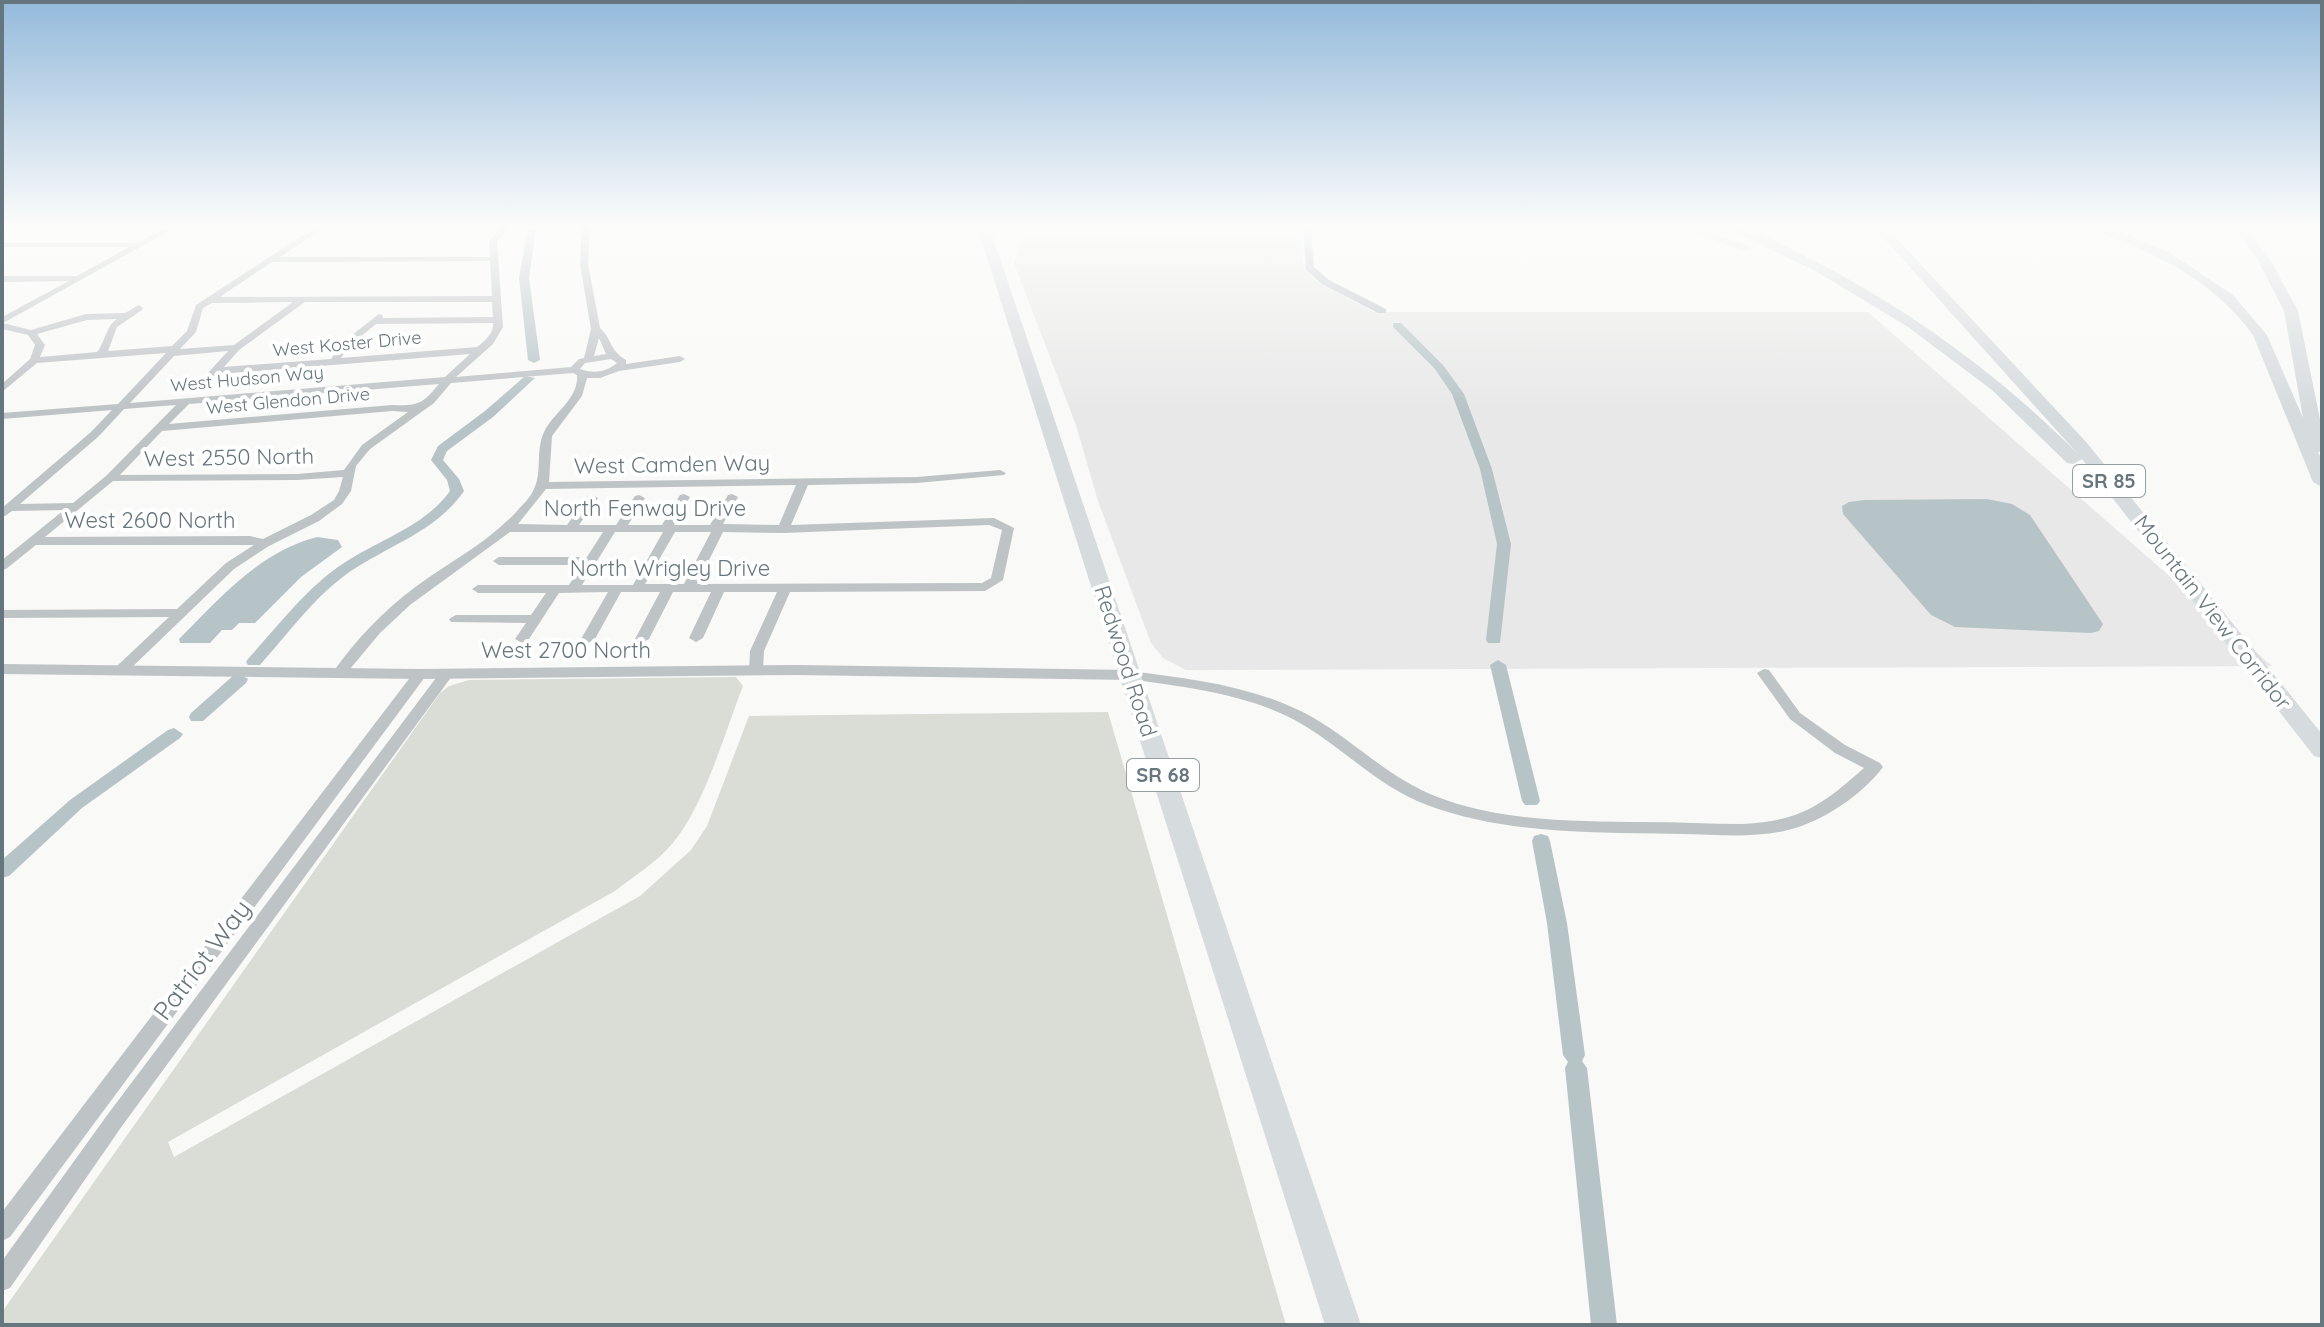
<svg xmlns="http://www.w3.org/2000/svg" width="2324" height="1327" font-family="Quicksand,sans-serif">
<style>
.built{fill:#e7e8e7}
.green{fill:#d9ddd6}
.water{fill:#b7c4c7}
.lines{fill:none;stroke-linecap:round;stroke-linejoin:round}
.canal{fill:#b7c4c7;fill-rule:evenodd}
.minor{fill:#bec3c6;fill-rule:evenodd}
.tertiary{fill:#bec3c6;fill-rule:evenodd}
.primary{fill:#d6dbde;fill-rule:evenodd}
.trunk{fill:#d6dbde;fill-rule:evenodd}
.labels{text-anchor:middle;stroke-width:8;stroke-linejoin:round;paint-order:stroke}
.far-street-label{font-size:18px;fill:#66767f;stroke:#fff}
.shield{fill:#fff;stroke:#949fa5;stroke-width:2}
.shield-label{font-size:20px;font-weight:bold;fill:#66767f}
.street-label{font-size:22px;fill:#66767f;stroke:#fff}
.near-street-label{font-size:26px;fill:#66767f;stroke:#fff}
</style>
<rect width="100%" height="100%" fill="#f9f9f7"/>
<!-- built -->
<path class="built" d="M1027 226H1301L1302 260 1307 273 1318 282 1374 312H1868L2272 666 1186 670 1163 658 1151 643 1098 501 1076 425 1014 263Z"/>
<!-- green -->
<path class="green" d="M736 677 743 686C725 732 704 807 672 844 656 863 634 876 615 891L168 1142 174 1157 640 896 691 850 707 826 749 716 1108 712 1286 1325H2V1312L440 693 449 686 469 680Z"/>
<!-- water -->
<g class="water">
<path d="M1987 499 2012 504 2030 515 2103 624 2099 631 2091 633 1955 627 1931 615 1843 514 1842 506 1849 502 1865 500Z"/>
<path d="M317 537 338 540 342 547 301 577 255 623H239L232 630H222L210 643H180L179 639C220 598 259 552 317 537Z"/>
</g>
<g class="lines">
<!-- canal -->
<g class="canal">
<path d="M532 226 536 229 529 278 540 360 534 363 528 360 519 278 528 229Z"/>
<path d="M1303 226H1311L1314 267 1329 280 1386 309V313H1378L1322 284 1306 270Z"/>
<path d="M1393 323H1401L1443 365 1464 394 1492 469 1511 544 1500 643H1488L1486 640 1497 544 1480 469 1452 394 1435 369 1393 327Z"/>
<path d="M525 376 535 378 493 417 447 451 443 460 459 479 464 491C434 534 385 546 344 576 312 600 287 635 260 665H248L246 662 248 659C278 626 307 587 344 563 380 539 424 527 450 491L447 480 431 460 438 446 485 411Z"/>
<path d="M1498 660 1506 665 1540 801 1537 805H1525L1522 801 1490 665Z"/>
<path d="M240 674 248 679 246 683 203 721H191L189 717 191 713 234 675Z"/>
<path d="M174 728 183 734 180 738 82 808 9 876 2 878V860L70 800 168 730Z"/>
<path d="M1541 834 1548 836 1550 841 1567 923 1585 1055 1582 1061 1587 1068 1617 1325H1591L1565 1068 1568 1062 1563 1055 1547 923 1532 841 1534 836Z"/>
</g>
<!-- minor -->
<g class="minor">
<path d="M169 226H178L3 323 31 330 86 314 125 313 139 305 143 308 142 310 117 327 108 351 172 346 187 331 196 305 317 226H326L280 257H490L489 241 502 226H510L497 241 503 327 493 344 456 377 571 367 579 359 584 358 591 329 580 264 582 226H590L588 264 600 328C613 340 609 350 626 360V364L680 356 685 359 680 362 619 371 600 378H587L582 396 552 436 549 482 917 477 1000 470 1006 473 1004 475 917 483 808 485 791 525 994 518 1014 528 1003 580 985 591 790 592 764 651 763 671 756 675 749 671 750 651 777 592H724L703 638 696 642 689 638 711 592H673L649 639 642 643 635 639 660 592H621L595 639 588 643 581 639 608 592 559 593 527 642 522 643 515 639 526 623 451 622 449 619 456 615H531L546 593H478L472 589 478 585H569L582 565H499L493 561 499 557H587L603 532H510L410 605 380 633 345 675H335L333 672C355 641 383 611 414 588 449 562 488 543 518 510 523 504 530 498 533 491 543 473 535 451 544 432 553 413 579 399 577 375L573 373 451 383 434 403 370 449 356 466 351 491 342 504 319 521 269 546 234 569 127 672H117L115 669 117 666 169 617 2 618V610L177 609 226 563 254 545H36L6 569 2 570V560L64 510 12 511 2 518V508L91 432 112 410 2 419V413L118 404 166 353 37 363 2 392V384L30 359 35 345 28 335 2 329V317L69 281 2 282V276H77L129 247H2V243H137ZM490 261 492 296 220 297 272 262ZM293 302 234 345 180 349 196 332 203 308 212 303ZM305 302H492L493 317 383 318 382 315 379 314 343 342 331 359 224 367 239 350ZM117 319C105 327 106 341 97 352L40 357 45 345 37 334 87 320ZM493 323C494 333 485 341 477 347L341 358 349 346 376 324ZM599 338 606 354 594 356ZM228 351 196 386V390H204L218 374 470 354 445 377 130 403 174 356ZM611 359 617 363C606 372 594 374 580 369L585 363ZM439 384C422 404 419 406 392 405L169 424 189 404ZM176 405 106 476 73 503 20 504 99 436 124 409ZM392 411 408 412 362 445 344 470 297 474 120 475 162 431ZM343 477 339 491 334 500 311 515 263 539 250 536 45 537 113 481 297 480ZM796 485 779 525 723 524 738 497 732 494 728 495 710 525H674L690 497 684 494 680 495 662 525H628L645 498 639 495 635 496 616 525H579L598 498 592 495 588 496 567 525 518 524 546 489ZM989 525 1002 530 991 578 982 583 697 584 723 532 783 533ZM615 532H663L633 585H582ZM675 532H711L684 584H645Z"/>
<path d="M447 669 452 670 454 673 452 676 122 1126 10 1288 2 1291V1261L108 1114 442 670Z"/>
<path d="M1764 669 1769 670 1800 713 1845 745 1880 763 1883 767C1862 795 1822 822 1788 830 1752 839 1715 834 1679 834 1594 832 1508 835 1427 805 1381 788 1346 751 1305 726 1252 694 1190 688 1130 679L1123 675 1130 671C1192 679 1256 686 1312 717 1354 741 1389 778 1435 796 1500 822 1576 821 1645 822 1678 822 1710 824 1743 824 1801 821 1822 805 1864 768L1835 753 1790 719 1757 673Z"/>
<path d="M420 670 425 671 427 674 425 677 10 1237 2 1241V1212L415 671Z"/>
</g>
<!-- tertiary -->
<path class="tertiary" d="M2 664 420 669 797 665 1130 670 1138 675 1130 680 797 675 420 679 2 674Z"/>
<!-- primary -->
<path class="primary" d="M977 226H989L1361 1325H1325Z"/>
<!-- trunk -->
<g class="trunk">
<path d="M1675 226H1692L1754 248 1744 251Z"/>
<path d="M1723 226C1748 224 1775 241 1797 252 1902 304 1994 370 2077 453L1873 226H1885L2087 443 2322 734V758L2314 756 2082 459 2073 464 2067 463 1992 390 1908 327 1819 273Z"/>
<path d="M2091 226H2107L2170 253 2233 295 2267 335 2303 418 2284 311 2259 262 2233 226H2245L2271 261 2298 311 2322 429V451L2318 452 2322 461V487L2313 482 2253 335C2224 295 2186 270 2141 249 2125 241 2104 237 2091 226Z"/>
</g>
</g>
<!-- sky -->
<linearGradient id="sky" x2="0" y2="1"><stop stop-color="#94badb"/><stop offset="0.55" stop-color="#fcfcfb"/><stop offset="1" stop-color="#fcfcfb" stop-opacity="0"/></linearGradient>
<rect width="2324" height="411" fill="url(#sky)"/>
<g class="labels">
<!-- far-street labels -->
<g class="far-street-label">
<text transform="translate(347 344) rotate(-5)" y="6">West Koster Drive</text>
<text transform="translate(247 379) rotate(-5)" y="6">West Hudson Way</text>
<text transform="translate(288 401) rotate(-5)" y="6">West Glendon Drive</text>
</g>
<!-- shield labels -->
<g class="shield">
<rect x="2073" y="465" width="72" height="32" rx="6"/>
<rect x="1127" y="759" width="72" height="32" rx="6"/>
</g>
<g class="shield-label">
<text x="2109" y="488">SR 85</text>
<text x="1163" y="782">SR 68</text>
</g>
<!-- street labels -->
<g class="street-label">
<text transform="translate(229 457) rotate(-1)" y="8">West 2550 North</text>
<text transform="translate(672 464) rotate(-1)" y="8">West Camden Way</text>
<text x="645" y="516">North Fenway Drive</text>
<text x="150" y="528">West 2600 North</text>
<text x="670" y="576">North Wrigley Drive</text>
<text transform="translate(2213 612) rotate(52)" y="8">Mountain View Corridor</text>
<text x="566" y="658">West 2700 North</text>
<text transform="translate(1126 661) rotate(72)" y="8">Redwood Road</text>
</g>
<!-- near-street labels -->
<g class="near-street-label">
<text transform="translate(202 960) rotate(-53)" y="9">Patriot Way</text>
</g>
</g>
<!-- border -->
<rect width="2324" height="1327" fill="none" stroke="#66767f" stroke-width="8"/>
</svg>
